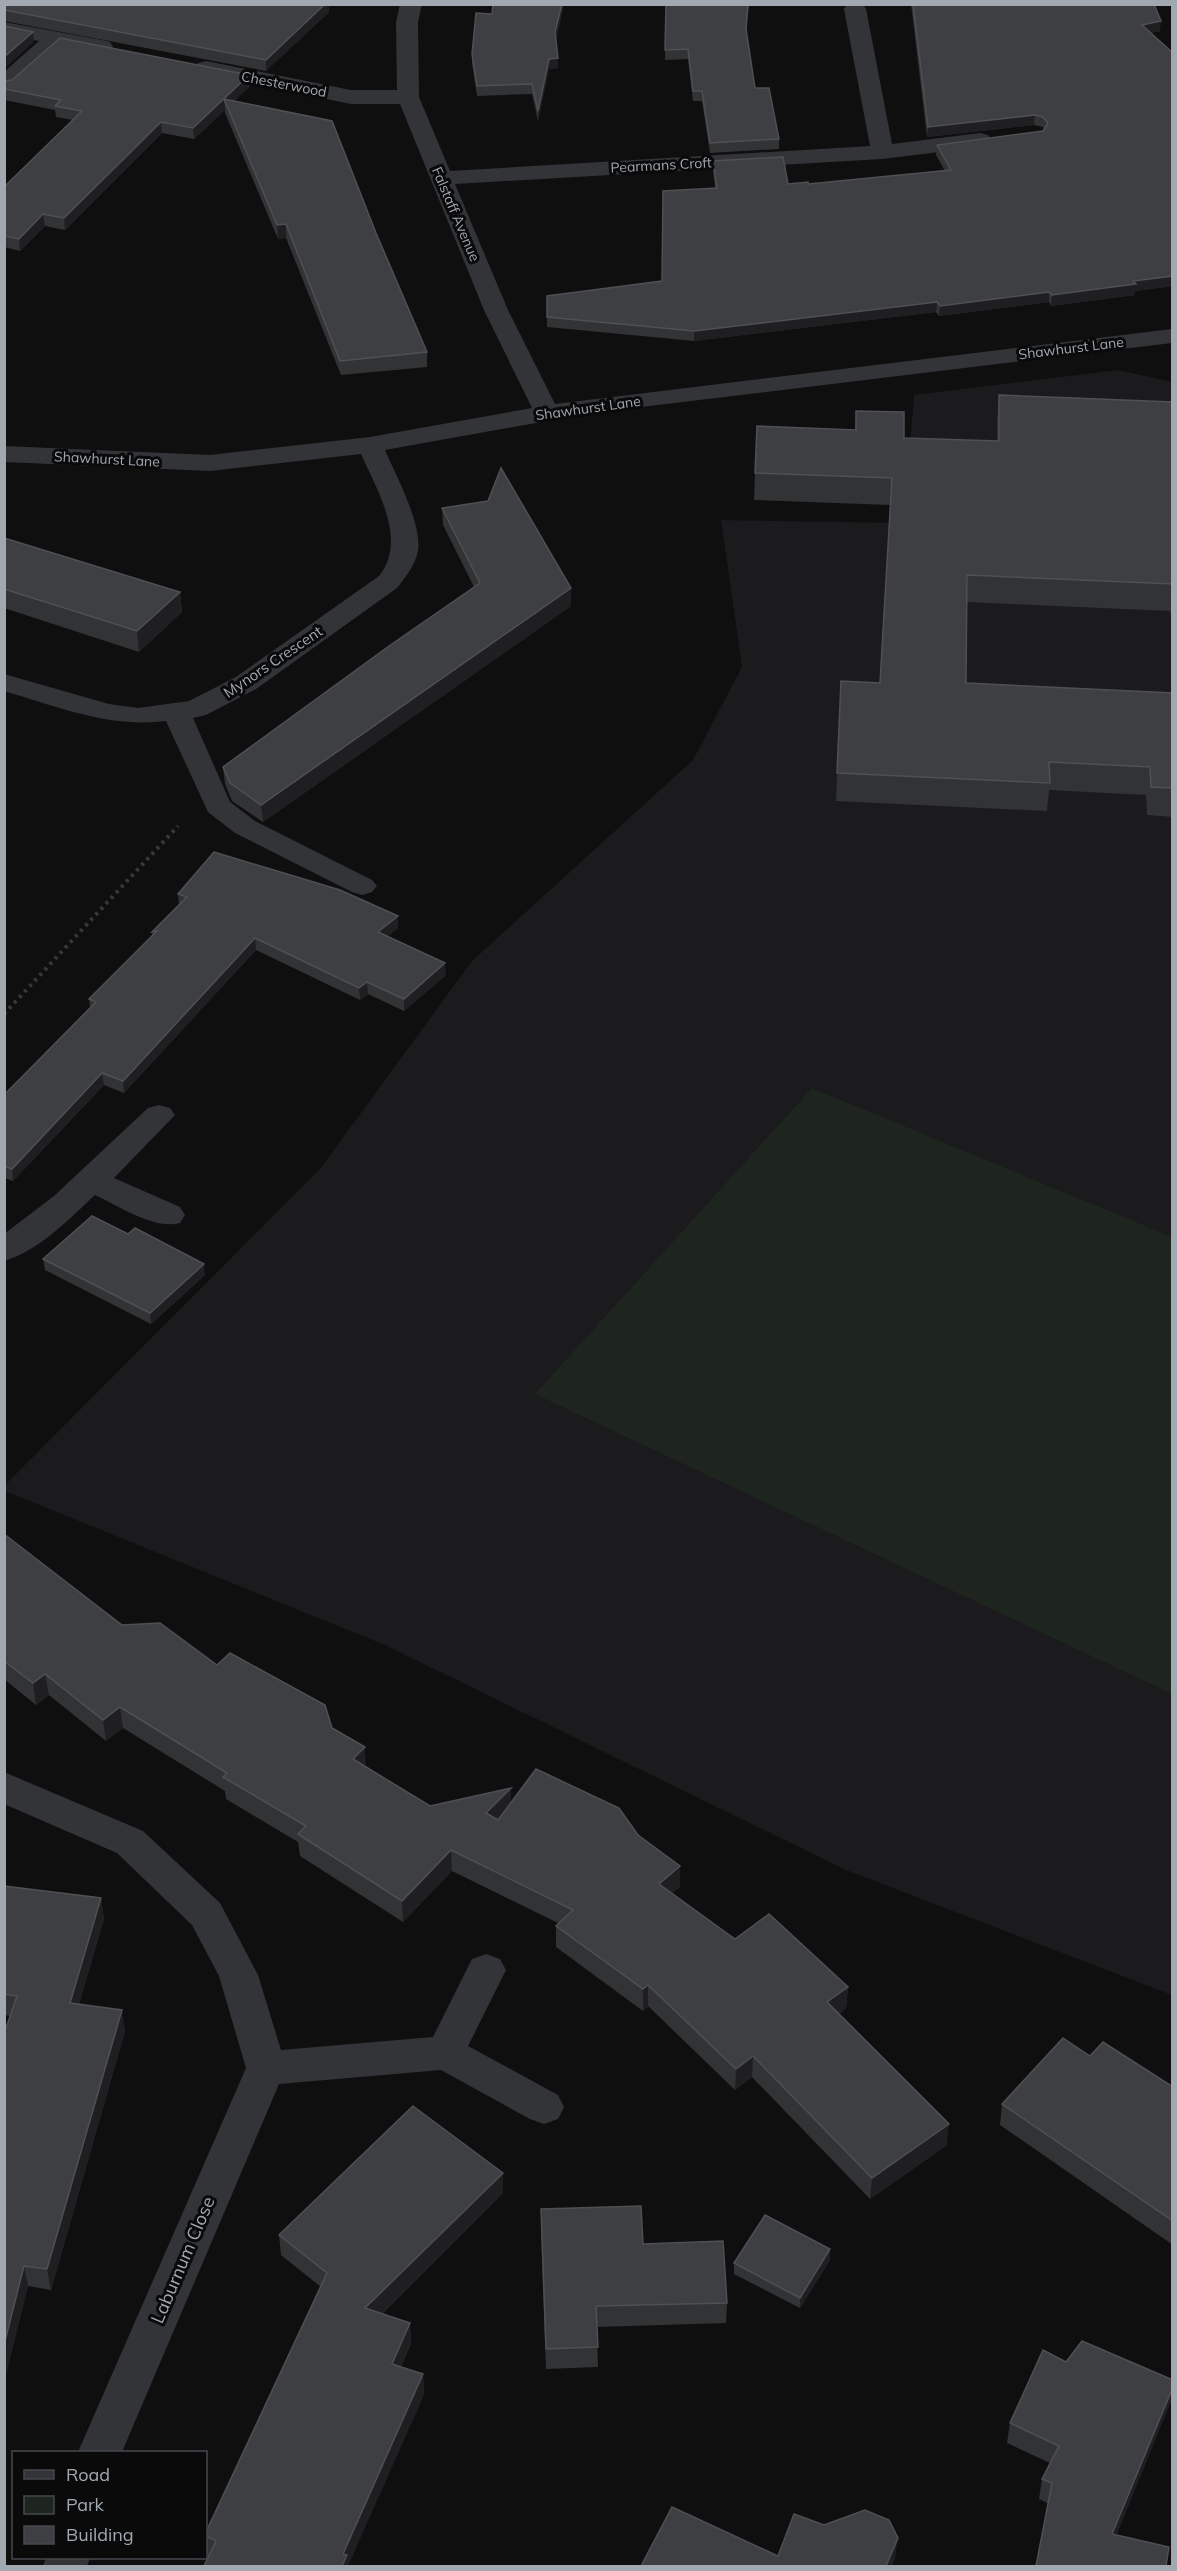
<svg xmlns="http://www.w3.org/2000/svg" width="1177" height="2571" font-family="Mulish,sans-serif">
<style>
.built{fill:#1b1b1d}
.green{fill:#1e241e}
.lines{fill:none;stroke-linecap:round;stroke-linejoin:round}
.path{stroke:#36393c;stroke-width:4;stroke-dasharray:3 4.5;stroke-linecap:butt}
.minor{fill:#323437;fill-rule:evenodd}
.wall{fill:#323335}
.shaded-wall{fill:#1f1f21}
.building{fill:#3e3f42;stroke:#4e5054;stroke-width:1.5}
.labels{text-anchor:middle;stroke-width:6;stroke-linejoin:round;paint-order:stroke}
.far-street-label{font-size:14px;fill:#a1a8b0;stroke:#0a0a0b}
.street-label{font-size:15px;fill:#a1a8b0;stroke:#0a0a0b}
.near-street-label{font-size:18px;fill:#a1a8b0;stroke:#0a0a0b}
</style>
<rect width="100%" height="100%" fill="#0f0f10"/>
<!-- built -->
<path class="built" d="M1118 370 1172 382V1995L846 1870 385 1645 5 1491 4 1486 320 1169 472 961 693 760 742 667 721 520 904 523 914 395Z"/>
<!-- green -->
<path class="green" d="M812 1088 1172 1237V1694L535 1394Z"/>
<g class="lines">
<!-- path -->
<path class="path" d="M4 1014 178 826"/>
<!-- minor -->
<g class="minor">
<path d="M400 4H422L418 22 419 97 450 171 870 146 844 9 847 4H863L866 9 892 144 980 133 988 135 991 140 988 145 980 147 882 159 455 184 508 310 555 404 1172 329V343L641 407 547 421 385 450C396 476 422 523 418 551 415 565 406 577 397 588L256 689 206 715 193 718 230 802 255 821 372 880 377 886 372 892 362 895 352 892 235 833 208 812 166 721C108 728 59 707 4 691V674L109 704 138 708 189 701 236 677 379 576C408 540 377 490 361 454L210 471 4 462V446L210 455 370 437 532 408 484 310 400 104H351L206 75 198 73 195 68 198 63 206 61 351 90H397L396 22Z"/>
<path d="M4 22 102 40 110 42 113 47 110 52 102 54 60 45 12 89 4 91V72L39 41 4 35Z"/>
<path d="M159 1105 170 1108 175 1115 114 1178 180 1207 185 1215 180 1223C154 1230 119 1206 95 1195 69 1219 39 1251 4 1261V1234L54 1196 148 1108Z"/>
<path d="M4 1772 143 1831 220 1903 258 1975 281 2050 433 2037 472 1959 486 1954 500 1959 506 1970 468 2046 558 2095 564 2107 558 2119 544 2124 530 2119 441 2070 279 2084 122 2452H78L246 2068 219 1976 192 1925 117 1853 4 1804Z"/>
<path d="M46 2558H90L87 2566H43Z"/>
</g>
</g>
<!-- wall -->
<g class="wall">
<path d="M4 4 329 12 266 71 4 21Z"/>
<path d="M564 4 556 39 558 68 549 69 538 121 532 94 477 96 472 63V54L492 14Z"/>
<path d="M666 4H750L747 18 746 30 755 88 779 139V149L710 153 702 101H693L688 59 665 60Z"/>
<path d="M911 4H1154L1160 31 1151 33 1173 53V286L1135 291V295L1051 306 1049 302 939 316 936 312 694 341 547 327V296L662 281 715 188 713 171V161L788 184H808L945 171 936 155 937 145 1043 131 1044 129 1043 127 1034 125 927 137Z"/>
<path d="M249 75 250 86 234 101 376 233 427 352V367L341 375 286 238 278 239 225 113V110L194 139 162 133 65 230 45 226 20 251 4 247V187L73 120 56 117 55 110 4 100V81Z"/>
<path d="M999 395 1173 402V623L1170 611 967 602 966 683 1173 693V817L1147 815 1146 795 1049 790 1047 811 836 801 841 681 880 683 890 505 754 500 757 426 855 430 856 411 904 438 997 441V422Z"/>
<path d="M442 508 571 606 263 822 232 801 225 784 223 767 474 587 443 525Z"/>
<path d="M4 538 180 592 182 612 139 652 4 608Z"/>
<path d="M178 894 398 928 388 936 446 975 404 1011 368 994 360 1000 256 950 124 1093 104 1085 13 1181 4 1178V1095L90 1008 89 999 152 936V932L179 906Z"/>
<path d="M128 1234 205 1275 151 1324 45 1270 43 1259Z"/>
<path d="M4 1534 122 1625 217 1665 332 1728 366 1767 430 1806 511 1788V1802L638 1835 680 1866V1887L672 1893 735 1939 848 1987 846 2008 839 2014 947 2145 870 2199 752 2077 735 2090 648 2006 643 2011 556 1947V1926L558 1923 452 1871 403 1922 300 1856 298 1842 226 1799 225 1791 123 1728 106 1741 49 1695 36 1705 4 1679Z"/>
<path d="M4 1886 101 1898 104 1919 79 2004 125 2031 51 2290 28 2286 4 2382V2034L10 2016 4 2015Z"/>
<path d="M1090 2056 1173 2087V2245L1000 2125 1002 2104Z"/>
<path d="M503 2173V2193L382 2314 410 2323 411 2344 401 2367 423 2374 424 2395 209 2556 207 2555 206 2532 321 2287 281 2255 279 2235Z"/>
<path d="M541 2230 643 2244 727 2303 726 2323 597 2327 598 2367 546 2369Z"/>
<path d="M830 2260 800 2308 734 2274V2263Z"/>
<path d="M1066 2362 1173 2380V2393L1171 2401 1116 2535 1039 2499 1042 2479 1050 2463 1007 2443 1010 2423Z"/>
</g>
<!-- shaded-wall -->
<g class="shaded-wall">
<path d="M325 4H329V12L266 71V60Z"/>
<path d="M562 4H564L556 42 555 32Z"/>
<path d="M748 4H750L747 18V8Z"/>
<path d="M1161 21 1160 31 1141 35 1142 25Z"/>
<path d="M33 32 34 42 4 69V57Z"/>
<path d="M558 58V68L549 69 538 121V111L549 59Z"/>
<path d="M249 75 250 86 227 108 224 99Z"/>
<path d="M224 99 225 110 194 139 193 128Z"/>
<path d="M1035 115 1034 125 927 137 928 127Z"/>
<path d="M161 122 162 133 65 230 64 218Z"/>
<path d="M43 214 45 226 20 251 19 239Z"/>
<path d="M286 224V238L278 239 277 225Z"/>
<path d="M1173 276V286L1135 291V295L1051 306 1052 295 1133 281Z"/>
<path d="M1049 292V302L939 316 940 306Z"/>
<path d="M937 302 936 312 694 341V331Z"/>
<path d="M571 588V606L263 822 261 805Z"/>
<path d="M180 592 182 612 139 652 137 631Z"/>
<path d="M398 916V928L378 944V932Z"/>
<path d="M255 938 256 950 124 1093 123 1081Z"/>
<path d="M445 963 446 975 404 1011V999Z"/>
<path d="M367 982 368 994 360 1000 359 988Z"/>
<path d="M102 1073 104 1085 13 1181 12 1169Z"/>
<path d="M204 1264 205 1275 151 1324 150 1313Z"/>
<path d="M45 1674 49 1695 36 1705 33 1683Z"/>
<path d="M120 1707 123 1728 106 1741 103 1720Z"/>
<path d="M365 1747 366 1768 353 1759Z"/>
<path d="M511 1788V1809L487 1835 486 1813Z"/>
<path d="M451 1850 452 1871 403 1922 402 1901Z"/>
<path d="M680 1866V1887L659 1905V1884Z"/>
<path d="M101 1898 104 1919 73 2024 70 2003Z"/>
<path d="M648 1985V2006L643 2011V1989Z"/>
<path d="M848 1987 846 2008 825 2023 827 2002Z"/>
<path d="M122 2010 125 2031 51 2290 47 2269Z"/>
<path d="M753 2056 752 2077 735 2090 736 2069Z"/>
<path d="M949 2124 947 2145 870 2199 872 2178Z"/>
<path d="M503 2173V2193L367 2328 365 2308Z"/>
<path d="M830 2249V2260L800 2308V2298Z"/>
<path d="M24 2266 28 2286 4 2382V2345Z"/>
<path d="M410 2323 411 2344 393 2385 392 2364Z"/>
<path d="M423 2374 424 2395 348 2566H342L343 2554Z"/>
<path d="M1173 2387 1171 2401 1109 2554 1112 2534Z"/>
<path d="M898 2538 895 2558 892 2566H886Z"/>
</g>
<!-- building -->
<g class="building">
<path d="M4 4H325L266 60 4 10Z"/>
<path d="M493 4H562L555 32 558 58 549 59 538 111 532 84 477 86 472 54 476 13 492 14Z"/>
<path d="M666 4H748L746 29 755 88H769L779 139 710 143 702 91H693L688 49 665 50Z"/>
<path d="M913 4H1154L1161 21 1142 25 1173 53V276L1133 281 1136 284 1052 295 1049 292 940 306 937 302 694 331 547 317V296L662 281 663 191 717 188 713 161 783 157 788 184 808 182V184L951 170 937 145 1043 131 1048 123 1043 117 1035 115 928 127Z"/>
<path d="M4 26 33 32 4 57Z"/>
<path d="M60 38 249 75 193 128 161 122 64 218 43 214 19 239 4 236V187L82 111 55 106 61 100 4 89V81L12 80Z"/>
<path d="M224 99 332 121 376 233 427 352 340 361 286 224 277 225Z"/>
<path d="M999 395 1173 402V584L967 575 966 683 1173 693V788L1151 787 1150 767 1049 762 1050 783 837 773 841 681 880 683 892 478 755 473 757 426 856 430V411L904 412V438L999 441Z"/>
<path d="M501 468 571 588 261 805 230 783 223 767 389 646 480 583 442 508 488 501Z"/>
<path d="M4 538 180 592 137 631 4 589Z"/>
<path d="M214 852 340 890 398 916 378 932 445 963 404 999 367 982 359 988 255 938 123 1081 102 1073 12 1169 4 1166V1095L96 1002 89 999 157 931 152 932 187 897 178 894Z"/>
<path d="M92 1216 128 1234 135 1228 204 1264 150 1313 43 1259Z"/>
<path d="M4 1534 122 1625 160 1623 217 1665 230 1653 325 1705 332 1728 365 1747 353 1759 430 1806 511 1788 486 1813 498 1820 536 1769 619 1808 638 1835 680 1866 659 1884 735 1939 769 1914 848 1987 827 2002 949 2124 872 2178 753 2056 736 2069 648 1985 643 1989 556 1926 573 1910 451 1850 402 1901 298 1834 306 1826 223 1777 227 1773 120 1707 103 1720 45 1674 33 1683 4 1661Z"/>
<path d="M4 1886 101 1898 70 2003 122 2010 47 2269 24 2266 4 2345V2034L17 1996 4 1994Z"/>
<path d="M1063 2038 1090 2056 1103 2042 1173 2087V2221L1002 2104Z"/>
<path d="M413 2106 503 2173 365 2308 410 2323 392 2364 423 2374 343 2554 347 2555 342 2566H204L216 2541 206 2536V2532L327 2273 279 2235Z"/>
<path d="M641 2206 643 2244 723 2241 727 2303 596 2306 598 2347 546 2349 541 2209Z"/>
<path d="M765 2215 830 2249 800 2298 734 2263Z"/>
<path d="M1082 2341 1173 2380V2387L1112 2534 1169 2547 1166 2566H1036L1052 2483 1042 2479 1059 2446 1010 2423 1043 2350 1066 2362Z"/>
<path d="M672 2507 778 2556 794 2514 824 2525 865 2510 889 2520 898 2538 886 2566H641Z"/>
</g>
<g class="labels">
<!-- far-street labels -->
<g class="far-street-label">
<text transform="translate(284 84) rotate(11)" y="5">Chesterwood</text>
<text transform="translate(661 165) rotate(-3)" y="5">Pearmans Croft</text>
<text transform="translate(456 214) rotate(67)" y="5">Falstaff Avenue</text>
<text transform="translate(1071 348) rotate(-7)" y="5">Shawhurst Lane</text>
<text transform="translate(588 408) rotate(-8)" y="5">Shawhurst Lane</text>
<text transform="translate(107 459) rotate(3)" y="5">Shawhurst Lane</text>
</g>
<!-- street labels -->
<g class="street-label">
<text transform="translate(273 662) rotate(-34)" y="5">Mynors Crescent</text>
</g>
<!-- near-street labels -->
<g class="near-street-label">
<text transform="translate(183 2260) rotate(-67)" y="6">Laburnum Close</text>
</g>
</g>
<!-- border -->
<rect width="1177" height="2571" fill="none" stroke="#a1a8b0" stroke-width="12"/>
<!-- legend -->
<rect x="12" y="2451" width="195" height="108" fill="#0a0a0b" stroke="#46494d" stroke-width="1.5"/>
<rect x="24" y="2470" width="30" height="9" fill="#323437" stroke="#46494d" stroke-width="1.5"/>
<text x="66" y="2481" font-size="18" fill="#a1a8b0">Road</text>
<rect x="24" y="2496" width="30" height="18" fill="#1e241e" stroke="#46494d" stroke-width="1.5"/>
<text x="66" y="2511" font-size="18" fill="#a1a8b0">Park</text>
<rect x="24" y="2526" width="30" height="18" fill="#3e3f42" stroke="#46494d" stroke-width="1.5"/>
<text x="66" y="2541" font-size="18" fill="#a1a8b0">Building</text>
</svg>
